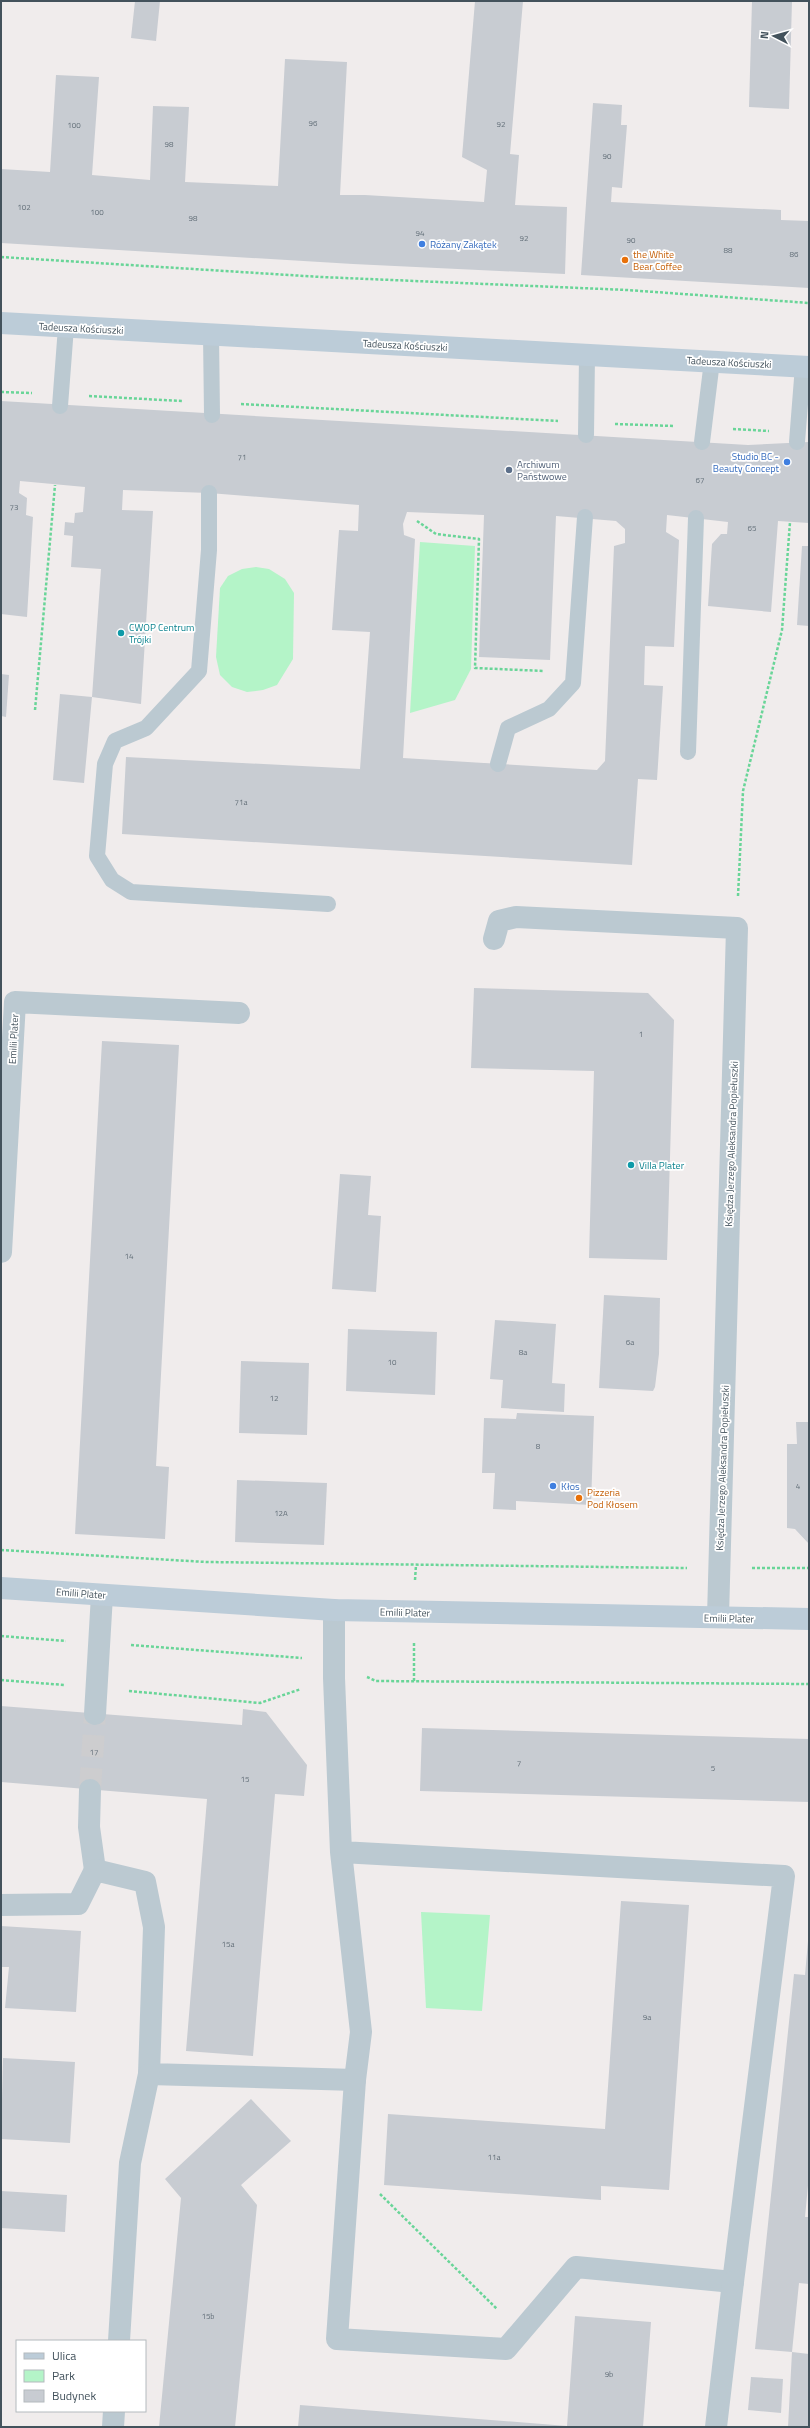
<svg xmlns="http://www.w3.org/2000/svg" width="810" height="2428" font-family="'Titillium Web',sans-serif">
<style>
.green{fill:#b4f4c8}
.building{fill:#c8ccd2;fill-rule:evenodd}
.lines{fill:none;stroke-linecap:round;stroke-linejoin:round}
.street-tunnel{stroke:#cdcdcf;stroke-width:22;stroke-dasharray:22 11;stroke-linecap:butt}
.path{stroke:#69d598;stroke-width:2.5;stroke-dasharray:3 2;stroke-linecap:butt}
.lane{stroke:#bbc9d1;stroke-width:16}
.street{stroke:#bbc9d1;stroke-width:22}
.secondary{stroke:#bcccd8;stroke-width:22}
.shop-dot{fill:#3f7fe0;stroke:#fff;stroke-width:1.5}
.food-dot{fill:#e8710a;stroke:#fff;stroke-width:1.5}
.service-dot{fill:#5c6f8a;stroke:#fff;stroke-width:1.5}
.culture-dot{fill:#0f9aa8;stroke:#fff;stroke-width:1.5}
.labels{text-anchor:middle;stroke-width:3.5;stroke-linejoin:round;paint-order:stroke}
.number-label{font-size:8px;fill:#64707a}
.shop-label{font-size:10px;fill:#366cbe;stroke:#fff;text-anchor:start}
.food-label{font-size:10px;fill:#c56008;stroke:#fff;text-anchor:start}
.street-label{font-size:10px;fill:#43525c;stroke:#fff}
.service-label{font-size:10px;fill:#4e5e75;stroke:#fff;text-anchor:start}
.culture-label{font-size:10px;fill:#0d838f;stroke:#fff;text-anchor:start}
</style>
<rect width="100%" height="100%" fill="#f0ecec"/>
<!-- green -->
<g class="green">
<path d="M420 542 475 546 471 669 455 700 410 713Z"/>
<path d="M256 567 269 569 285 579 294 593 293 659 277 685 263 690 247 692 232 687 220 675 216 657 220 588 228 576 242 569Z"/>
<path d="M421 1912 490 1915 482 2011 426 2008Z"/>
</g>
<!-- building -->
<g class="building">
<path d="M135 1H160L156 41 131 38Z"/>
<path d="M475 1H523L510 154 519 155 515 205 567 207 565 274 353 264 1 243V169L50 172 56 75 99 77 92 175 150 180 153 106 189 107 185 182 278 186 285 59 347 62 340 195H365L484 202 487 170 462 157Z"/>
<path d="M752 1H792L789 109 749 107Z"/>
<path d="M593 103 622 105 621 125H627L622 188 612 187 611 202 781 210V220L809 221V288L581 275Z"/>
<path d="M1 401 748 445 809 442V523L778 521 771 612 708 606 712 544 721 534H727L728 522 667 515 666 532 679 540 674 647 645 646 644 685 663 686 657 780 638 779 632 865 122 834 126 757 360 769 370 632 332 630 339 530 358 531 359 505 209 493 123 490 122 510 153 511 141 704 92 697 84 783 53 780 60 694 92 697 101 569 71 567 73 536 64 535 65 522 74 523 75 513 83 512 85 487 20 481 19 493 27 498 26 515 33 517 27 617 1 614ZM407 512 484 515 479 657 550 660 556 516 616 521 625 529V543L614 546 605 761 597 770 403 758 415 539 404 535 403 524Z"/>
<path d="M802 546H809V626L797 625Z"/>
<path d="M1 674 9 675 6 717 1 716Z"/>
<path d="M474 988 648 993 674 1020 667 1260 589 1258 594 1071 471 1068Z"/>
<path d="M102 1041 179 1045 156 1466 169 1467 165 1539 75 1534Z"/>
<path d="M340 1174 371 1176 368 1215 381 1216 376 1292 332 1289Z"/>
<path d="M604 1295 660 1298 659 1354 655 1387 653 1391 599 1388Z"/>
<path d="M495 1320 556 1324 552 1383 565 1384 564 1412 501 1408 503 1380 490 1379Z"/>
<path d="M348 1329 437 1332 435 1395 346 1391Z"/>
<path d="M241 1361 309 1363 307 1435 239 1433Z"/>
<path d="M517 1413 594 1416 591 1505 516 1501V1510L493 1509 495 1473H482L484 1418 516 1419Z"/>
<path d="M796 1422H809V1544L795 1529 787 1528V1444H797Z"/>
<path d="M237 1480 327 1483 324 1545 235 1542Z"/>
<path d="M1 1706 242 1725 243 1709 266 1712 307 1765 304 1796 275 1794 253 2056 186 2051 207 1799 1 1782Z"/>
<path d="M422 1728 809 1739V1802L420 1791Z"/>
<path d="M621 1901 689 1905 669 2190 601 2186V2200L384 2185 388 2114 605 2129Z"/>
<path d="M1 1926 81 1931 76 2012 5 2008 9 1967H1Z"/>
<path d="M808 1941 809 2175 805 2217H809V2284L799 2283 792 2352 809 2354V2427H788L792 2352 755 2349 794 1974 805 1975Z"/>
<path d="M3 2058 75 2062 70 2143 1 2139Z"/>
<path d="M251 2099 291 2141 241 2185 257 2205 235 2427H159L181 2198 165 2179Z"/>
<path d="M1 2191 67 2195 65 2232 1 2228Z"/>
<path d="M575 2316 651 2322 643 2427H298L300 2405 567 2426Z"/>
<path d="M751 2377 783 2379 781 2413 748 2410Z"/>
</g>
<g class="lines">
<!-- street-tunnel -->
<path class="street-tunnel" d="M90 1790 95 1714"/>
<!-- path -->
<g class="path">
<path d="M1 257 321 277 627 290 809 303"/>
<path d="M1 392 32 393"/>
<path d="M89 396 182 401"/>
<path d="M241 404 558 421"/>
<path d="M615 424 674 426"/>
<path d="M733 429 769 431"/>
<path d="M417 521 436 534 479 539 475 668 544 671"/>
<path d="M35 710 55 485"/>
<path d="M738 896 743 791 782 630 790 522"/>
<path d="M1 1550 206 1562 687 1568"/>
<path d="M752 1568H809"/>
<path d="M415 1580 416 1565"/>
<path d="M1 1636 66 1641"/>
<path d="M414 1643V1681"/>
<path d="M131 1645 302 1658"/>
<path d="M367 1677 376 1681 809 1684"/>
<path d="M1 1680 64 1685"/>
<path d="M129 1691 260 1703 301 1689"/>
<path d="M380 2194 497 2309"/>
</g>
<!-- lane -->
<g class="lane">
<path d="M211 334 212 415"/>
<path d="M60 406 66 327"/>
<path d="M586 435 587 355"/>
<path d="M702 442 712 361"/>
<path d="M797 442 803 366"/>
<path d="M209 493V550L199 671 146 728 115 741 105 764 97 856 112 880 131 892 328 904"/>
<path d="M688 752 696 518"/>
<path d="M498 764 508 728 549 709 573 683 585 517"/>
</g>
<!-- street -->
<g class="street">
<path d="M494 939 499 921 516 917 737 928 718 1617"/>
<path d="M1 1252 15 1002 239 1013"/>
<path d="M334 1610V1678L341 1852 361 2032 355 2080 337 2339 506 2349 576 2267 733 2282 784 1876 341 1852"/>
<path d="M95 1714 102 1595"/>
<path d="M90 1790 89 1827 95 1870"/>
<path d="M1 1905 78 1904 95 1870 145 1882 154 1927 149 2074 355 2080"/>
<path d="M119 2341 130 2163 149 2074"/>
<path d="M113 2427 114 2411"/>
<path d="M716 2427 733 2282"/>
</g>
<!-- secondary -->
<g class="secondary">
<path d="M1 323 809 367"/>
<path d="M1 1588 334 1610 809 1619"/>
</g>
</g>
<!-- markers -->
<g class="shop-dot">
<circle cx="422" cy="244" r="4"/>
<circle cx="787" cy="462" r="4"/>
<circle cx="553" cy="1486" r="4"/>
</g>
<g class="food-dot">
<circle cx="625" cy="260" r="4"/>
<circle cx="579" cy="1498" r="4"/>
</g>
<circle class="service-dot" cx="509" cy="470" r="4"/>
<g class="culture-dot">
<circle cx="121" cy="633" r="4"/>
<circle cx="631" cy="1165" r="4"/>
</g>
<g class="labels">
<!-- number labels -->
<g class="number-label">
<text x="313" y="126">96</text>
<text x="501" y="127">92</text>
<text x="74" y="128">100</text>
<text x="169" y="147">98</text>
<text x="607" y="159">90</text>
<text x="24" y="210">102</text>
<text x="97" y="215">100</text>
<text x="193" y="221">98</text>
<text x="420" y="236">94</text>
<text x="524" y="241">92</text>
<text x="631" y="243">90</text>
<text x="728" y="253">88</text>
<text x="794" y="257">86</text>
<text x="242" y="460">71</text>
<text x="700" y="483">67</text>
<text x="14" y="510">73</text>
<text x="752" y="531">65</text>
<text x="241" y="805">71a</text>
<text x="641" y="1037">1</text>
<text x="129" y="1259">14</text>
<text x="630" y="1345">6a</text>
<text x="523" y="1355">8a</text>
<text x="392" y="1365">10</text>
<text x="274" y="1401">12</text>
<text x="538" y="1449">8</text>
<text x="798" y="1489">4</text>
<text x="281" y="1516">12A</text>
<text x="94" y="1755">17</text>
<text x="519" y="1766">7</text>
<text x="713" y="1771">5</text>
<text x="245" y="1782">15</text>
<text x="228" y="1947">15a</text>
<text x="647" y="2020">9a</text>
<text x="494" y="2160">11a</text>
<text x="208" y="2319">15b</text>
<text x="609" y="2377">9b</text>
</g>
<!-- shop labels -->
<g class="shop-label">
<text x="430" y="248">Różany Zakątek</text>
<text x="779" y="460" text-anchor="end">Studio BC -<tspan x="779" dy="12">Beauty Concept</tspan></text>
<text x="561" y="1490">Kłos</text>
</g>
<!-- food labels -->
<g class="food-label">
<text x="633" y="258">the White<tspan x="633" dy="12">Bear Coffee</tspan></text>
<text x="587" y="1496">Pizzeria<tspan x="587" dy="12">Pod Kłosem</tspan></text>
</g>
<!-- street labels -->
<g class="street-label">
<text transform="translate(81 328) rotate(3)" y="4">Tadeusza Kościuszki</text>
<text transform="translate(405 345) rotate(3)" y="4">Tadeusza Kościuszki</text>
<text transform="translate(729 362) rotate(3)" y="4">Tadeusza Kościuszki</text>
<text transform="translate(13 1039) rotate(-87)" y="4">Emilii Plater</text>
<text transform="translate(731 1144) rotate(-88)" y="4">Księdza Jerzego Aleksandra Popiełuszki</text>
<text transform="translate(722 1468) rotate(-88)" y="4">Księdza Jerzego Aleksandra Popiełuszki</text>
<text transform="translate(81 1593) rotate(4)" y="4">Emilii Plater</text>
<text transform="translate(405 1612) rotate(1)" y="4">Emilii Plater</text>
<text transform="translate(729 1618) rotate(1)" y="4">Emilii Plater</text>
</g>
<!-- service labels -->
<g class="service-label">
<text x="517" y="468">Archiwum<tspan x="517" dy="12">Państwowe</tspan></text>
</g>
<!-- culture labels -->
<g class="culture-label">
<text x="129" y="631">CWOP Centrum<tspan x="129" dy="12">Trójki</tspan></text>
<text x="639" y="1169">Villa Plater</text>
</g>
</g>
<!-- border -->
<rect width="810" height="2428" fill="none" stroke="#43525c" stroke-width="4"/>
<!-- legend -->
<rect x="16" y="2340" width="130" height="72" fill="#ffffff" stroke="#b4babe"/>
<rect x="24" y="2353" width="20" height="6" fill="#bcccd8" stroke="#b4babe"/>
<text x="52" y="2360" font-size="12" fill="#43525c">Ulica</text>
<rect x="24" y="2370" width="20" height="12" fill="#b4f4c8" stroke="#b4babe"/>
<text x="52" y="2380" font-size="12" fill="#43525c">Park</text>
<rect x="24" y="2390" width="20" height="12" fill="#c8ccd2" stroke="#b4babe"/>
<text x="52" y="2400" font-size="12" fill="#43525c">Budynek</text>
<!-- north arrow -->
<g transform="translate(774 36) rotate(276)" stroke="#ffffff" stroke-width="3" paint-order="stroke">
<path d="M0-3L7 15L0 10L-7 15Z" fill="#43525c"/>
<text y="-6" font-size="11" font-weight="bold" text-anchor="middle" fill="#43525c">N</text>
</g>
</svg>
